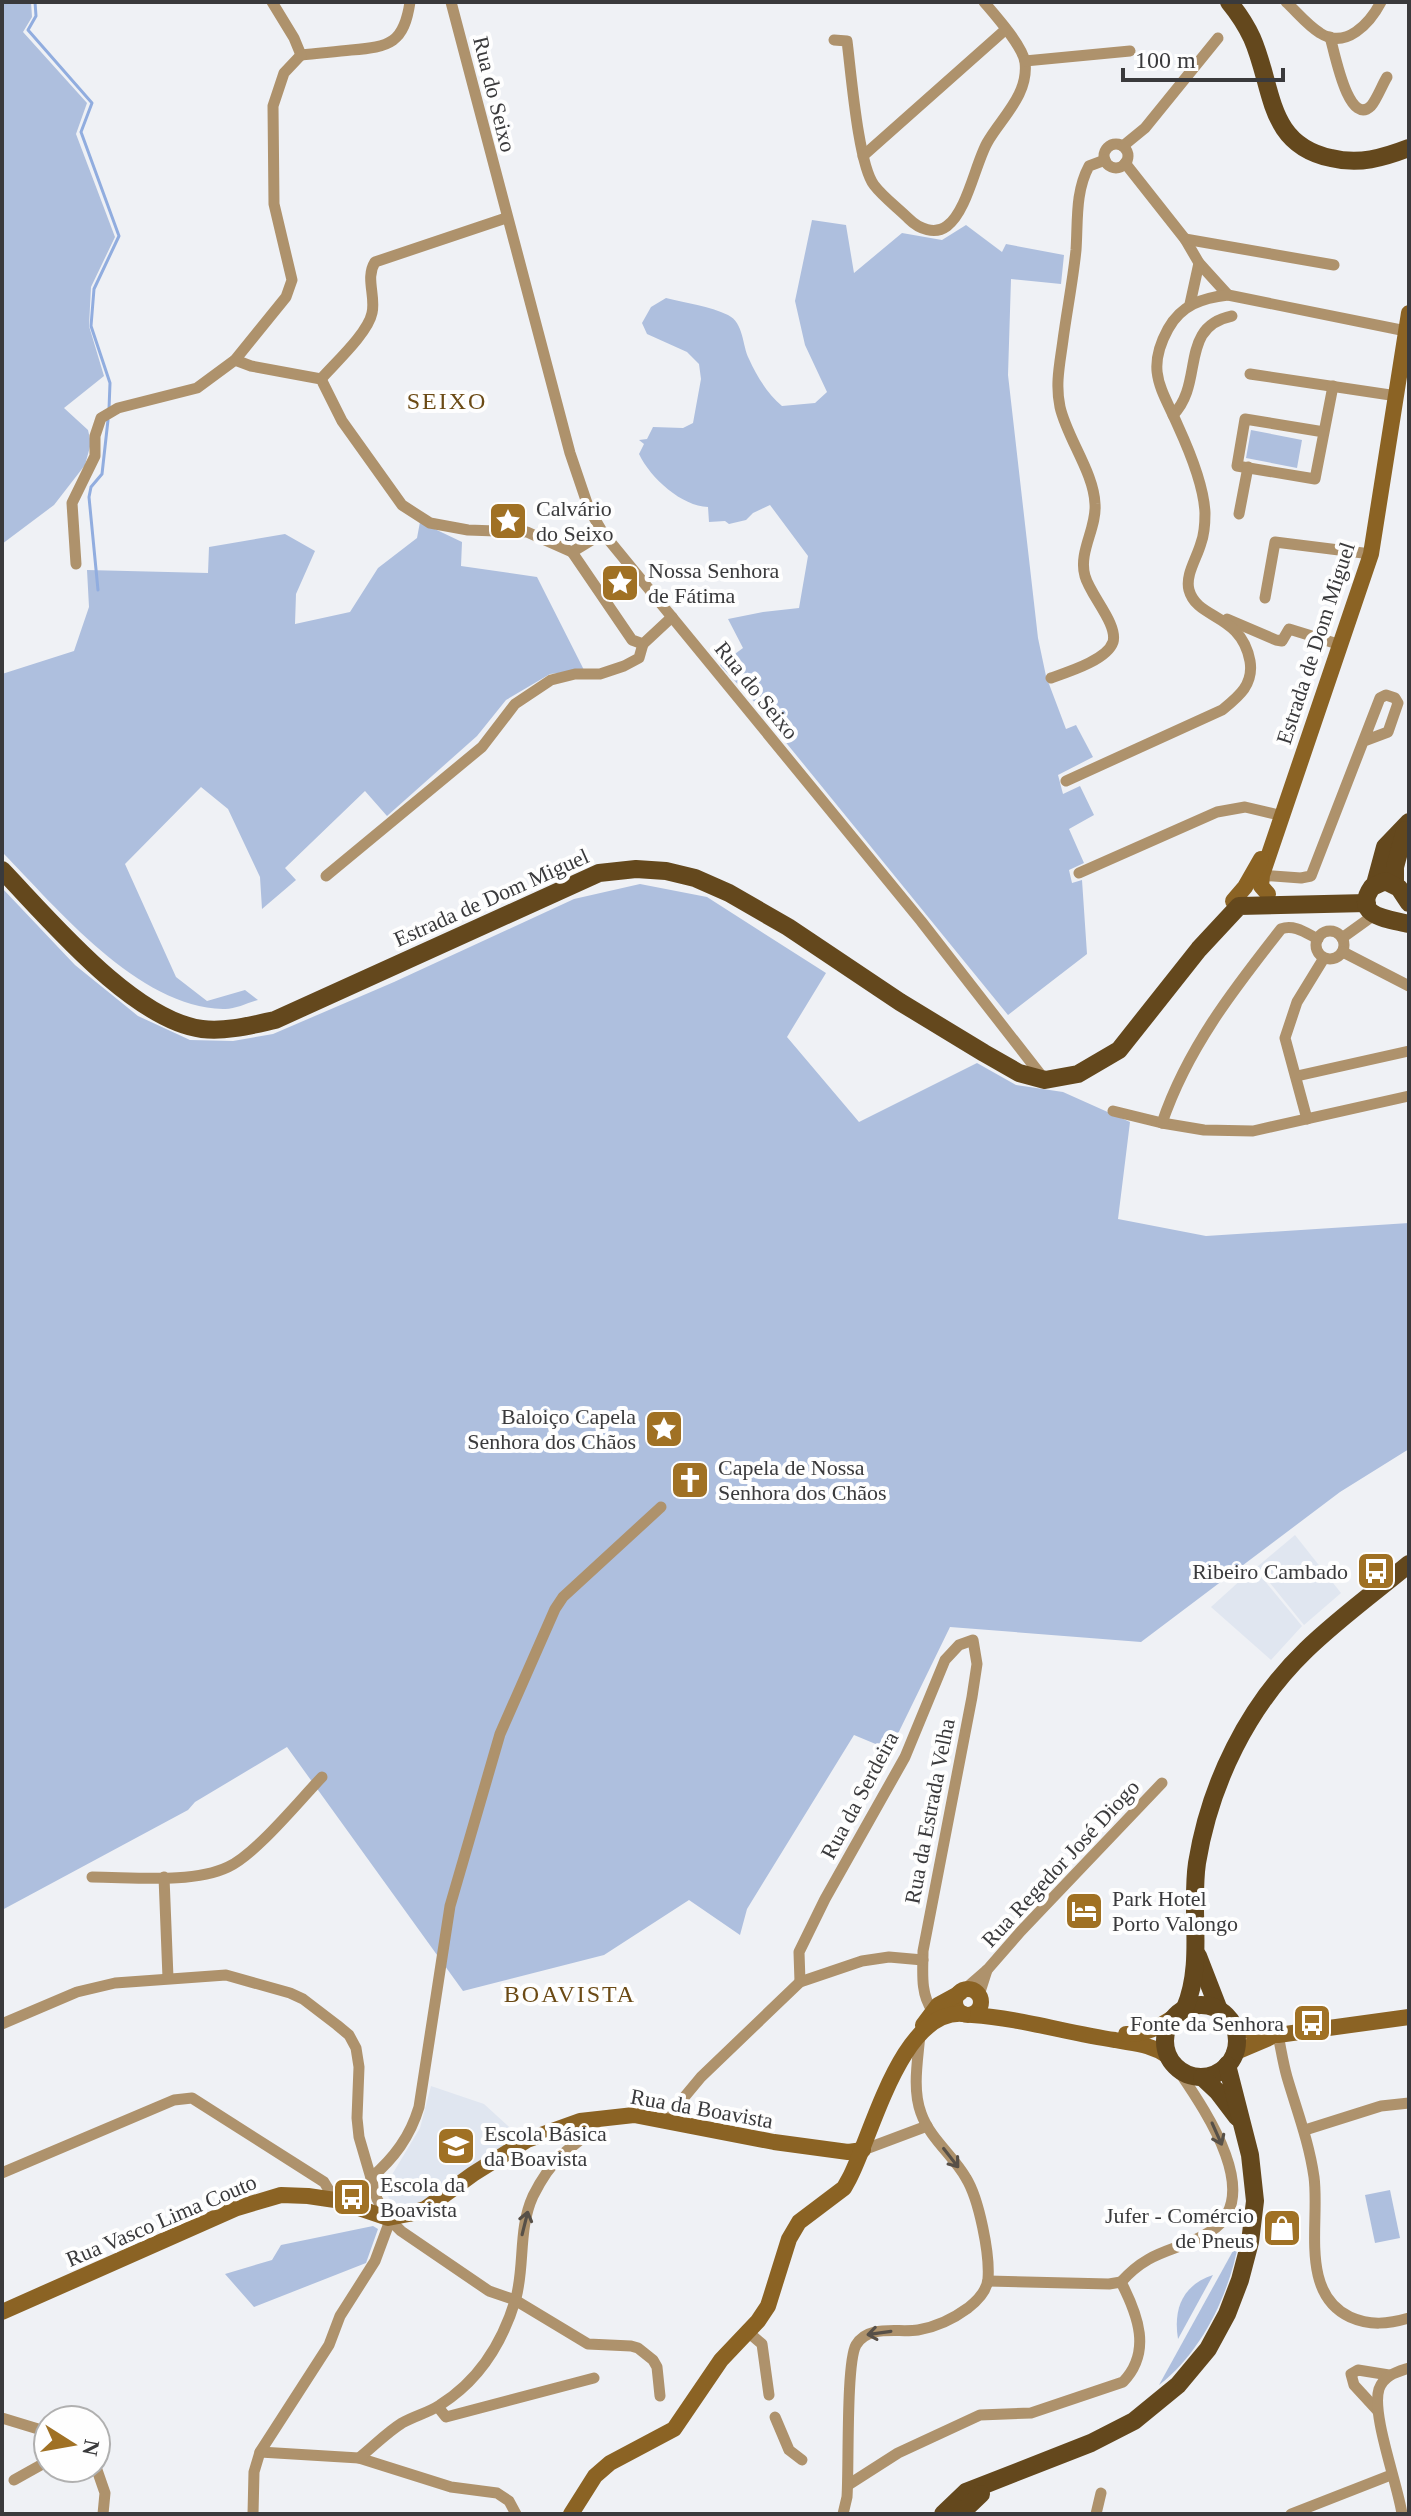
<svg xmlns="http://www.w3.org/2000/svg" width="1411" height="2516" font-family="'Times New Roman',serif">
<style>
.built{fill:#e0e6f0}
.green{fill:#aebfde}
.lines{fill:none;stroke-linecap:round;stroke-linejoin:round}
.stream{stroke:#91addf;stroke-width:3}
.street{stroke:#ae926c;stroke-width:11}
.secondary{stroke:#8b6324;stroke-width:16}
.primary{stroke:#64481d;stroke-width:18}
.oneway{stroke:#575048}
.labels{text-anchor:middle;stroke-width:8;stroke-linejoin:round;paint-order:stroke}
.street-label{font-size:22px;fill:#3a3a3c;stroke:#fefefe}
.poi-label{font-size:22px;fill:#3a3a3c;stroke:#fefefe;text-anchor:start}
.neighbourhood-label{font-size:24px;letter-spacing:2px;fill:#6b4a15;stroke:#fefefe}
</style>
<rect width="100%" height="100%" fill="#eff1f5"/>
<!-- built -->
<g class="built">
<path d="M1295 1535 1341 1593 1304 1625 1257 1567Z"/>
<path d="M1254 1568 1302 1626 1271 1660 1211 1607Z"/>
<path d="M431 2086 484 2104 519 2136 420 2204 398 2208 393 2206 384 2188 420 2128Z"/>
</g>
<!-- green -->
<g class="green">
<path d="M2 2H31L32 17 23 32 87 103 76 134 115 237 91 287 89 326 104 376 64 408 88 430 91 443 85 465 54 505 2 544Z"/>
<path d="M812 220 846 225 854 273 902 233 942 240 966 225 1002 252 1006 244 1064 255 1061 284 1011 279 1008 375 1038 638 1046 676 1066 729 1076 725 1093 757 1058 775 1063 794 1080 786 1094 815 1069 829 1084 863 1069 870 1072 883 1082 880 1087 954 1008 1015 779 734 786 728 767 706 760 708 720 665 743 648 728 619 763 612 799 608 808 556 770 505 753 513 746 520 729 524 725 521 709 522 708 507C682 506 651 479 639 454L644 444 639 440 647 439 653 427 683 428 693 423 701 379 699 364 687 352 647 334 642 323 651 307 666 298C685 303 710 306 728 315 744 323 742 345 749 359 757 377 768 394 782 406L815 403 827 392 805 345 795 301Z"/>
<path d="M1251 430 1302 440 1297 468 1246 458Z"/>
<path d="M420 522 462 542 461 566 537 577 584 670 550 674 506 700 477 736 387 816 365 791 285 868 296 880 262 909 260 877 228 809 201 787 125 864 176 977 207 1001 245 990 258 1000C247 1003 234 1010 223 1009 138 1007 57 908 2 852V674L74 651 89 607 87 570 208 573 209 547 285 534 315 551 296 594 295 624 350 612 378 568 417 538Z"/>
<path d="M640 884 707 897 826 973 787 1037 859 1122 977 1063 1016 1085 1063 1092 1130 1122 1118 1219 1206 1236 1409 1223V1449L1340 1492 1141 1642 950 1627 890 1750 854 1735 747 1909 740 1935 689 1900 604 1955 463 1991 287 1747 195 1802 188 1810 2 1910V888L75 965 138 1016 190 1040 233 1041 273 1034 394 982 574 899Z"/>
<path d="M1390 2190 1400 2238 1375 2243 1365 2195Z"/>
<path d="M373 2226 378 2229 366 2263 254 2307 225 2274 272 2260 281 2245Z"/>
<path d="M1239 2240C1230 2293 1202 2352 1159 2385Z"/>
<path d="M1213 2275 1178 2339C1173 2308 1183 2285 1213 2275Z"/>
</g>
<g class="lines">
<!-- stream -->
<g class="stream">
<path d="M35 2 36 16 28 30 92 103 81 132 119 236 94 289 91 326 110 383 109 409"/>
<path d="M98 590 89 497 91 487 102 474 108 420"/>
</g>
<!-- street -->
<g class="street">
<path d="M272 2 294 38 301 55"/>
<path d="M451 2 570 453 589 509 603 533 921 921 1044 1079"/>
<path d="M1286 2C1297 12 1307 25 1320 33 1346 50 1370 23 1381 2"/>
<path d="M1330 37C1334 49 1348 128 1371 106 1377 99 1382 85 1387 77"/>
<path d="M834 40 847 41C851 71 858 164 874 185 883 197 898 208 909 219 919 229 935 235 947 226 967 211 975 165 987 143 1001 118 1029 95 1025 62 1022 45 996 16 984 2"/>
<path d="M301 55C317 53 334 52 351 50 390 47 404 43 410 2"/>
<path d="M1025 61 1130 51"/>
<circle cx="1116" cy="156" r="12"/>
<path d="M1123 146 1145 128 1218 38"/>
<path d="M863 156 1005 30"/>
<path d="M1125 163 1185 239 1199 263 1228 295"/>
<path d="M1185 239 1334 265"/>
<path d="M1190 304 1199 263"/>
<path d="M235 360 251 366 321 379 342 421 402 505 430 523 468 530 527 532 572 552"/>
<path d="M1250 374 1397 396"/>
<path d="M321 379C335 363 368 333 372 313 376 296 365 278 375 262L506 218"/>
<path d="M1173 415C1205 383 1178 327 1232 316"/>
<path d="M1324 432 1245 419 1237 466 1315 479 1333 386"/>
<path d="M1239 514 1248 467"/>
<path d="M603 533 572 552 632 640 643 644 672 617"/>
<path d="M76 564 72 503 95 456V436L101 418 118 408 197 388 235 360 286 297 292 280 274 204 273 106 284 73 301 55"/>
<path d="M1265 598 1275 542 1371 554"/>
<path d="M1227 619 1276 640 1282 641 1289 629 1341 645"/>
<path d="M1051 678C1068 672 1107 660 1113 642 1118 624 1090 595 1085 576 1078 552 1097 528 1095 504 1094 473 1067 438 1060 407 1055 384 1060 363 1063 340 1067 310 1073 280 1076 250 1078 221 1075 192 1089 166L1105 160"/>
<path d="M1066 781 1222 710C1238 697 1254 685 1250 661 1241 613 1197 620 1189 590 1185 575 1197 558 1201 543 1204 535 1205 522 1205 513 1204 487 1189 450 1178 426 1162 389 1145 371 1168 329 1181 305 1202 298 1228 295L1406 331"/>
<path d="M1079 873 1217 812 1245 807 1283 816"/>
<path d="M1258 875 1301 878 1311 876 1380 698 1386 695 1395 698 1398 703 1388 732 1364 741"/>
<path d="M326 876 482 747 515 704 551 680 575 674H600L624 666 639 658 643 644"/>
<circle cx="1330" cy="945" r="14"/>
<path d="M1342 938 1374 915"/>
<path d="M1343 952 1409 986"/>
<path d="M1297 1076 1409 1051"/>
<path d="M1113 1111 1162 1123 1204 1130 1253 1131 1409 1096"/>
<path d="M1307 1119 1285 1038 1297 1002 1324 958"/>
<path d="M1162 1123C1187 1049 1233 990 1281 929 1294 924 1306 933 1318 939"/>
<path d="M92 1877C132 1877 192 1884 228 1867 256 1854 299 1801 322 1777"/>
<path d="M164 1877 168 1978"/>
<path d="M800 1982 799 1952 825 1899 905 1757 945 1660 959 1645 973 1640 977 1664 972 1697 923 1951C923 1971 920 1993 932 2010"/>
<path d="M964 1990 987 1970 1021 1931 1162 1783"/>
<path d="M979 1995 987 1970"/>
<path d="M2 2024 77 1992 115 1983 226 1975 290 1993 303 1999 337 2025 349 2035 356 2048 359 2067 357 2118 359 2137 371 2178"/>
<path d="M1278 2035C1281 2049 1283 2063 1287 2077 1297 2111 1309 2142 1314 2177 1320 2222 1299 2293 1350 2317 1370 2326 1388 2324 1409 2318"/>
<path d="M666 2119 701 2077 800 1982 862 1961 889 1957 923 1960"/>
<path d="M1305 2130 1381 2106 1409 2103"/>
<path d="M863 2150 927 2126"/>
<path d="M2 2173 174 2100 192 2098 324 2182 335 2200"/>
<path d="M388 2218 401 2231 489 2291 515 2300 588 2344 631 2346 638 2348 653 2360 657 2367 660 2396"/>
<path d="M1121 2282C1152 2247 1177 2253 1211 2231 1267 2195 1200 2103 1176 2067"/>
<path d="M748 2332 762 2344 769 2395"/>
<path d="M438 2407 446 2417 594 2378"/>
<path d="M1377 2410 1354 2385 1351 2374 1358 2370 1389 2375"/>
<path d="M775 2417 789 2450 802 2460"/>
<path d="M2 2418 48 2432"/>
<path d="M260 2452 359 2458 451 2487 497 2493 509 2501 516 2514"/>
<path d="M359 2458C373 2447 386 2433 402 2423 414 2416 428 2413 440 2405 480 2380 503 2342 516 2298 525 2264 518 2229 533 2196 540 2182 550 2166 561 2156 574 2143 592 2134 599 2118"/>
<path d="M96 2467 105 2493 103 2514"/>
<path d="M14 2480 48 2461"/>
<path d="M848 2485 898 2453 980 2415 1031 2413 1123 2382C1152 2352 1138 2315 1121 2282L1109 2284 988 2281"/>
<path d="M253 2514 254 2472 260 2452 329 2345 340 2316 375 2261 388 2226V2218L377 2199 371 2178C394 2158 410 2137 419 2107L450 1906 500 1734 555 1609 563 1597 661 1507"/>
<path d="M843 2514 847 2497C849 2469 846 2363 856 2345 868 2324 898 2333 918 2330 936 2327 953 2319 968 2308 977 2301 987 2290 988 2279 990 2254 979 2199 966 2178 953 2155 930 2139 921 2113 912 2089 918 2059 920 2034"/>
<path d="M1096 2514 1101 2493"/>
<path d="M1291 2514 1391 2475"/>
<path d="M1402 2514C1398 2485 1371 2414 1379 2389 1384 2375 1397 2372 1409 2368"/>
</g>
<!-- secondary -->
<g class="secondary">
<path d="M1268 894 1261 886 1262 875 1371 554 1409 313"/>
<path d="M1233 901 1245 887 1261 859"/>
<circle cx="968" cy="2002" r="13"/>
<path d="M972 2015C1020 2018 1067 2033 1115 2040 1136 2044 1150 2044 1168 2056"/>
<path d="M923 2025 938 2005 960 1993"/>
<path d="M1233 2025 1259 2035H1278L1409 2017"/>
<path d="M1126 2034C1145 2035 1159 2027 1174 2017"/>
<path d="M1234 2053 1269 2038"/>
<path d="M2 2312 237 2208 281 2195 308 2196 335 2200 388 2218 409 2214 425 2209 473 2174 527 2140 580 2121 634 2115 774 2142 848 2152 863 2150"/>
<path d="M571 2514 595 2476 610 2463 674 2429 721 2360 758 2321 768 2306 789 2239 799 2222 844 2188 849 2179C872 2136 901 2009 963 2014"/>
</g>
<!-- primary -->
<g class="primary">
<path d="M1229 2C1238 13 1246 25 1252 38 1274 88 1266 144 1331 158 1359 165 1383 158 1409 148"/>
<path d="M2 870C49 919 133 1020 202 1029 226 1032 252 1025 275 1020L599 873 636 869 666 871 695 878 729 893 788 927 900 1002 984 1053 1019 1073 1045 1080 1078 1074 1119 1050 1199 949 1239 906 1367 903"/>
<path d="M1375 884 1385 847 1409 822"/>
<path d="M1395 885V867L1405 830"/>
<path d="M1409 903 1399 888 1385 881 1372 887C1351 917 1390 919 1409 924"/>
<path d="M1198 1956 1219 2010"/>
<circle cx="1201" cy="2041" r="36"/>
<path d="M1185 2008C1204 1963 1190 1911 1197 1863 1210 1783 1248 1706 1306 1650 1338 1619 1375 1592 1409 1564"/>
<path d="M1202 2077 1218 2092 1237 2117"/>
<path d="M943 2514 966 2492 1091 2443 1134 2421 1178 2385 1208 2349 1227 2314 1240 2280 1250 2242 1255 2201 1250 2155 1227 2065"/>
<path d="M960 2514 981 2494"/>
</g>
</g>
<!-- one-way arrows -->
<defs><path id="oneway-shaft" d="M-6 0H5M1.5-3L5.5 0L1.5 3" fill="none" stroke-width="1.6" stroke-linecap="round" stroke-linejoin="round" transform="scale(2)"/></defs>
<g class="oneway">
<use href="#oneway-shaft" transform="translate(1217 2134) rotate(66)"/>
<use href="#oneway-shaft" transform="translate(951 2158) rotate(52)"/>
<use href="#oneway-shaft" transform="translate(525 2223) rotate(-76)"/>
<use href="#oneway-shaft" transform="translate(879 2333) rotate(172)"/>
</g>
<!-- icons -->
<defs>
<symbol id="sight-square" viewBox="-11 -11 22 22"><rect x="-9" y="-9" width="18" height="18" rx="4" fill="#a07124" stroke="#fefefe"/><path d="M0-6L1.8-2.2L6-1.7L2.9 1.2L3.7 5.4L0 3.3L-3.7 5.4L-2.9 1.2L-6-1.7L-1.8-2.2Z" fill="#fff"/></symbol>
<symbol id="church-square" viewBox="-11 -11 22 22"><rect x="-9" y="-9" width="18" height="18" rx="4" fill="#a07124" stroke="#fefefe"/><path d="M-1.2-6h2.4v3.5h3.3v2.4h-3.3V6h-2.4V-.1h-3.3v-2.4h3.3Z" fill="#fff"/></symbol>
<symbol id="bus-square" viewBox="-11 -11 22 22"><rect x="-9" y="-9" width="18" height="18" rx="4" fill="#a07124" stroke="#fefefe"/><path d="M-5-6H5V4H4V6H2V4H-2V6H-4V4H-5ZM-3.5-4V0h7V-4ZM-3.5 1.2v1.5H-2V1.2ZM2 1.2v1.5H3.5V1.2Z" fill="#fff"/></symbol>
<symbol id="hotel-square" viewBox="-11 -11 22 22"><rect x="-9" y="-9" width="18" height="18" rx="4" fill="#a07124" stroke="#fefefe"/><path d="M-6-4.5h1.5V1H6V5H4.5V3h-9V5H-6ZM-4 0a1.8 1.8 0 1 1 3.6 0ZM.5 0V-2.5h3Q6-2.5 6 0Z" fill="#fff"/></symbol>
<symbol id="school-square" viewBox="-11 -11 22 22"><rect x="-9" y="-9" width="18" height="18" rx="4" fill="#a07124" stroke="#fefefe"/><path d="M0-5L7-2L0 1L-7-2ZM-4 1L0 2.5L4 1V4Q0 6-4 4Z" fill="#fff"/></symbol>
<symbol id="shop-square" viewBox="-11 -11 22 22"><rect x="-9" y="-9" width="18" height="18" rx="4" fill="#a07124" stroke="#fefefe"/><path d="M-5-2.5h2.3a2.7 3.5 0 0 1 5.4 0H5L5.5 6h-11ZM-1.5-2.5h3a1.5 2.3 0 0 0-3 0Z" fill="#fff"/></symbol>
</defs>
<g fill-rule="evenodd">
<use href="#sight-square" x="486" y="499" width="44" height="44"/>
<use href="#sight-square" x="598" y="561" width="44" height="44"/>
<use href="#sight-square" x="642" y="1407" width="44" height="44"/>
<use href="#church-square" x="668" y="1458" width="44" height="44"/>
<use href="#bus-square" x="1354" y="1549" width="44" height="44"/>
<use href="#hotel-square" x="1062" y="1889" width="44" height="44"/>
<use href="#bus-square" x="1290" y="2001" width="44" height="44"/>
<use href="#school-square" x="434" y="2124" width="44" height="44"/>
<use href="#bus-square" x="330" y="2175" width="44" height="44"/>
<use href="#shop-square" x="1260" y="2206" width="44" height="44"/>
</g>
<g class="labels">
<!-- street labels -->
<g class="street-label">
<text transform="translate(495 94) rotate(76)" y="8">Rua do Seixo</text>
<text transform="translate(1315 643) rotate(-72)" y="8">Estrada de Dom Miguel</text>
<text transform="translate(757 690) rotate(51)" y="8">Rua do Seixo</text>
<text transform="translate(491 897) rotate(-24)" y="8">Estrada de Dom Miguel</text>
<text transform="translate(859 1795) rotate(-62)" y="8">Rua da Serdeira</text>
<text transform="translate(929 1811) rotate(-79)" y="8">Rua da Estrada Velha</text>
<text transform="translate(1060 1863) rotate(-47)" y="8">Rua Regedor José Diogo</text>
<text transform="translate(702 2108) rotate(10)" y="8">Rua da Boavista</text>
<text transform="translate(161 2220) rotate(-23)" y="8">Rua Vasco Lima Couto</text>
</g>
<!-- poi labels -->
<g class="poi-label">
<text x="536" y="516">Calvário<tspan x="536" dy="25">do Seixo</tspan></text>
<text x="648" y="578">Nossa Senhora<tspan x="648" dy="25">de Fátima</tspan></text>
<text x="636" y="1424" text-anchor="end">Baloiço Capela<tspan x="636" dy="25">Senhora dos Chãos</tspan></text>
<text x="718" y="1475">Capela de Nossa<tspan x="718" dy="25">Senhora dos Chãos</tspan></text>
<text x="1348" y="1579" text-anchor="end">Ribeiro Cambado</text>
<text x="1112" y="1906">Park Hotel<tspan x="1112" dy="25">Porto Valongo</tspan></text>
<text x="1284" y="2031" text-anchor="end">Fonte da Senhora</text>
<text x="484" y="2141">Escola Básica<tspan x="484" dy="25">da Boavista</tspan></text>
<text x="380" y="2192">Escola da<tspan x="380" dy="25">Boavista</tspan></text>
<text x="1254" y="2223" text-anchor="end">Jufer - Comércio<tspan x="1254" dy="25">de Pneus</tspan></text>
</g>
<!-- neighbourhood labels -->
<g class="neighbourhood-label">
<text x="447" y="409">SEIXO</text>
<text x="570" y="2002">BOAVISTA</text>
</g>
</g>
<!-- border -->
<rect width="1411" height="2516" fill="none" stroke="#3a3a3c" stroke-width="8"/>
<!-- north arrow -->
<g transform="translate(72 2444) rotate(101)"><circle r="38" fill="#fefefe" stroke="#b0b0b0" stroke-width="2"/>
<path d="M0-6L14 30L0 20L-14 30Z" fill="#a07124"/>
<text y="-12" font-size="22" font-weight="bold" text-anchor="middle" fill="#3a3a3c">N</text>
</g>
<!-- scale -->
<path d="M1123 68v12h160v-12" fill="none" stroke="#3a3a3c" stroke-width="4"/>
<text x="1135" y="68" font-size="24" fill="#3a3a3c" stroke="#fefefe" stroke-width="6" paint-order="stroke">100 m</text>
</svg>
